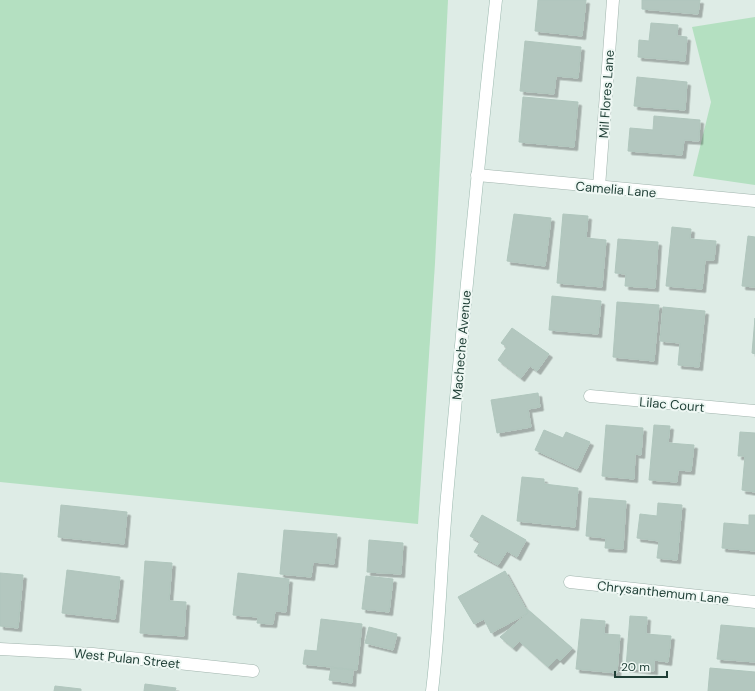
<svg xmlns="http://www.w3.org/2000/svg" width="755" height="691" font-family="'DM Sans',sans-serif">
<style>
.green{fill:#b4e0c1}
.building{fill:#b3c7bf;stroke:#b0c6bd;filter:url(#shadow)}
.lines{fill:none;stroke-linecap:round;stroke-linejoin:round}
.street-casing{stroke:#a1b4ad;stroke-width:13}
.secondary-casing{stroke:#9cb9af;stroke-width:13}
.street{stroke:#fff;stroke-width:12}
.secondary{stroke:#fff;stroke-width:12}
.labels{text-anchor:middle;stroke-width:4;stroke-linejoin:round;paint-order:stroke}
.street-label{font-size:13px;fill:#1e3e35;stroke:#eff8f4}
</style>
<defs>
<filter id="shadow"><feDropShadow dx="3.5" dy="3.5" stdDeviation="0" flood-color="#0004"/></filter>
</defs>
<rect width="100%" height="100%" fill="#deece6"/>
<!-- green -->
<g class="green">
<path d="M0 0H448L435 263 418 524 0 482Z"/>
<path d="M755 17V185L693 176 711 102 692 27Z"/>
</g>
<!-- building -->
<g class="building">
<path d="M538 0H586L582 36 535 31Z"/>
<path d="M642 0H700L698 14 642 9Z"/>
<path d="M651 23 678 25 677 36 687 37 685 61 638 57 639 40 649 41Z"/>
<path d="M525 41 581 47 578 78 556 76 554 94 520 91Z"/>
<path d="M637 77 687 82 685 110 634 106Z"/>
<path d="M523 97 578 102 574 147 519 142Z"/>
<path d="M654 116 700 120 699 141 684 140 682 155 628 151 630 128 653 130Z"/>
<path d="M514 214 551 218 545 266 507 261Z"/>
<path d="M563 214 588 216 586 238 606 240 602 287 557 283Z"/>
<path d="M672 227 691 229 690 239 716 241 714 260H705L702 289 666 286Z"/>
<path d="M748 236 755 237V287L742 286Z"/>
<path d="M618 239 658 242 655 288 625 286 626 274 615 273Z"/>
<path d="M552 296 601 301 598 334 549 330Z"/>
<path d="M617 302 659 305 654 361 613 357Z"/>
<path d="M663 307 705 311 699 367 678 365 680 343 660 341Z"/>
<path d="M755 318V354L752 353Z"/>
<path d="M512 328 549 354 537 371 530 366 521 378 498 360 507 347 501 343Z"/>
<path d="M538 393 540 407 528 409 531 427 497 433 491 400Z"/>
<path d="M606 425 643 428 641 455 635 454 634 479 602 476Z"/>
<path d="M654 425 670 426 668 443 694 445 691 471 678 470 677 482 649 480Z"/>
<path d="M544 430 563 438 566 432 590 442 577 469 535 450Z"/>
<path d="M740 432 755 433V492L742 490 745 456H738Z"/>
<path d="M522 477 544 479V484L578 488 575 527 517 521Z"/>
<path d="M589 498 626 501 623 549 605 548 606 538 586 536Z"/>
<path d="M658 503 682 505 677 560 657 558 659 541 637 538 640 514 657 516Z"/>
<path d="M61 505 127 512 124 544 58 537Z"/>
<path d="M482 515 526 540 517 557 507 551 498 565 474 552 480 542 470 536Z"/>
<path d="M749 515H755V551L722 548 724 523 749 525Z"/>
<path d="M284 530 337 534 334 564 313 562 311 577 280 574Z"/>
<path d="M369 540 403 543 401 574 367 572Z"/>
<path d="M145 561 172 563 169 601 186 602 184 636 140 633Z"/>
<path d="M67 570 120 577 115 619 62 613Z"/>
<path d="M505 571 528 613 491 633 484 619 474 624 458 597Z"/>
<path d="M0 573 23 575 18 628 0 626Z"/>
<path d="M238 573 289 579 286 612 275 611 273 624 257 623 258 617 233 615Z"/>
<path d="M366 576 393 579 389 612 362 609Z"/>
<path d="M526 608 572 648 560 661 557 658 548 667 519 641 513 648 500 637 528 613Z"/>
<path d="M630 616 647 617 646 634 671 636 668 662 654 660V671L626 668Z"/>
<path d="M321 619 362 624 357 670 303 664 305 650 317 651Z"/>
<path d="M581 619 605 621 604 634 620 635 617 673 576 669Z"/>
<path d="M721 625 755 628V662L717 659Z"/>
<path d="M369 627 397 634 393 650 365 643Z"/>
<path d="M331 668 353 670 352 683 329 680Z"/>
<path d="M710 668 755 672V691H708Z"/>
<path d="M145 684 176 688 175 691H144Z"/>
<path d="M55 686 81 689V691H54Z"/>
</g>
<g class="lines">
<defs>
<g id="street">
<path d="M477 175 755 201"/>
<path d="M599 187 613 0"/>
<path d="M590 396 755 411"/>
<path d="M570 582 755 602"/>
<path d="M0 649 93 654 253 671"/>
</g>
<path id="secondary" d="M432 691C440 626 441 561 447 496 462 331 478 165 496 0"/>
</defs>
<!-- street casing -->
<use href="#street" class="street-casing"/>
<!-- secondary casing -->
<use href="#secondary" class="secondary-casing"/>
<!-- street -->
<use href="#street" class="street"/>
<!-- secondary -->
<use href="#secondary" class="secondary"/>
</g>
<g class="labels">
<!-- street labels -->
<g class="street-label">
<text transform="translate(606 94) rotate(-86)" y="5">Mil Flores Lane</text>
<text transform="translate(616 189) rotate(5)" y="5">Camelia Lane</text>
<text transform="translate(461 345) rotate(-85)" y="5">Macheche Avenue</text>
<text transform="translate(672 404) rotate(5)" y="5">Lilac Court</text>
<text transform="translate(663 592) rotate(6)" y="5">Chrysanthemum Lane</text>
<text transform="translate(127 658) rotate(6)" y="5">West Pulan Street</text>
</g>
</g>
<!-- scale -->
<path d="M615 671v6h52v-6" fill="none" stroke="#1e3e35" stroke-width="2"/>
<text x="621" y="671" font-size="12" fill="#1e3e35" stroke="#eff8f4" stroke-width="3" paint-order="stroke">20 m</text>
</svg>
